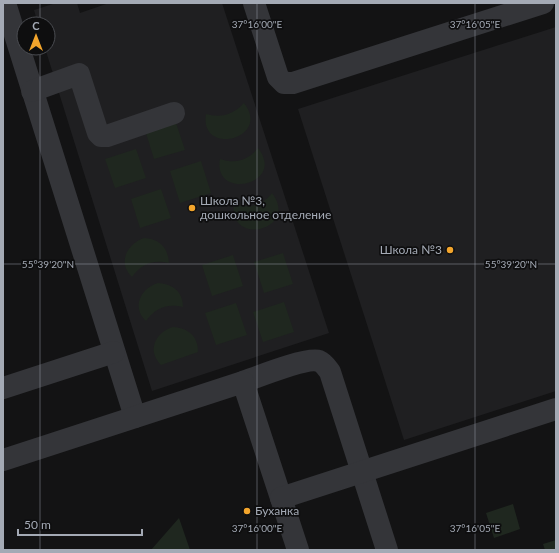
<svg xmlns="http://www.w3.org/2000/svg" width="559" height="553" font-family="Lato,sans-serif">
<style>
.built{fill:#1f1f21}
.green{fill:#1f271f}
.lines{fill:none;stroke-linecap:round;stroke-linejoin:round}
.minor{stroke:#343539;stroke-width:22}
.ticks{fill:none;stroke:#a4aab5;stroke-width:1;stroke-opacity:0.45}
.poi-dot{fill:#f3a52c;stroke:#0e0e0f;stroke-width:1.5}
.labels{text-anchor:middle;stroke-width:3.5;stroke-linejoin:round;paint-order:stroke}
.poi-label{font-size:12px;fill:#a4aab5;stroke:#0e0e0f;text-anchor:start}
.ticks-label{font-size:10px;text-anchor:middle;fill:#a4aab5;stroke:#0e0e0f;stroke-width:3.5;stroke-linejoin:round;paint-order:stroke}
</style>
<rect width="100%" height="100%" fill="#131314"/>
<!-- built -->
<g class="built">
<path d="M56 3H77L80 13 109 3H222L329 333 152 391 45 48H48V24H38L34 10Z"/>
<path d="M556 27V391L404 440 298 109Z"/>
</g>
<!-- green -->
<g class="green">
<path d="M244 103C272 139 199 157 206 114 221 118 233 115 244 103Z"/>
<path d="M175 120 185 150 154 159 145 130Z"/>
<path d="M258 148C287 185 212 201 220 159 236 164 247 161 258 148Z"/>
<path d="M136 149 146 178 115 188 105 159Z"/>
<path d="M201 161 211 193 180 203 170 171Z"/>
<path d="M161 189 171 218 140 228 131 199Z"/>
<path d="M272 193C300 230 228 247 234 204 250 209 262 206 272 193Z"/>
<path d="M144 238C159 239 168 247 169 263 153 259 141 264 132 277 117 263 127 244 144 238Z"/>
<path d="M283 253 293 284 264 293 254 262Z"/>
<path d="M233 255 243 286 212 296 202 265Z"/>
<path d="M158 283C173 284 183 292 183 307 167 303 155 308 146 321 131 307 141 288 158 283Z"/>
<path d="M284 302 294 332 263 342 253 312Z"/>
<path d="M236 303 247 335 216 345 205 313Z"/>
<path d="M173 327C188 328 198 336 198 352L161 365C146 350 156 332 173 327Z"/>
<path d="M513 504 520 529 494 538 486 513Z"/>
<path d="M179 518 190 550H151Z"/>
<path d="M556 540V550H545L543 544Z"/>
</g>
<g class="lines">
<!-- minor -->
<g class="minor">
<path d="M5 3 135 417"/>
<path d="M254 3 278 77 284 83H293L543 3"/>
<path d="M32 91 79 74 98 133 101 136H107L174 113"/>
<path d="M243 382C257 377 307 357 319 361 324 363 327 368 330 372L387 550"/>
<path d="M3 388 114 352"/>
<path d="M3 460 243 382 298 550"/>
<path d="M281 498 556 409"/>
</g>
</g>
<!-- ticks -->
<path class="ticks" d="M40 3V24M257 3V550M475 3V550M40 48V550M3 264H556"/>
<!-- markers -->
<g class="poi-dot">
<circle cx="192" cy="208" r="4"/>
<circle cx="450" cy="250" r="4"/>
<circle cx="247" cy="511" r="4"/>
</g>
<g class="labels">
<!-- poi labels -->
<g class="poi-label">
<text x="200" y="205">Школа №3,<tspan x="200" dy="14">дошкольное отделение</tspan></text>
<text x="442" y="254" text-anchor="end">Школа №3</text>
<text x="255" y="515">Буханка</text>
</g>
</g>
<g class="ticks-label">
<text x="257" y="28">37°16'00"E</text>
<text x="475" y="28">37°16'05"E</text>
<text x="48" y="268">55°39'20"N</text>
<text x="511" y="268">55°39'20"N</text>
<text x="257" y="532">37°16'00"E</text>
<text x="475" y="532">37°16'05"E</text>
</g>
<!-- border -->
<rect width="559" height="553" fill="none" stroke="#a4aab5" stroke-width="8"/>
<!-- north arrow -->
<g transform="translate(36 36)"><circle r="19" fill="#0e0e0f" stroke="#4a4c51"/>
<path d="M0-3L7 15L0 10L-7 15Z" fill="#f3a52c"/>
<text y="-6" font-size="11" font-weight="bold" text-anchor="middle" fill="#a4aab5">С</text>
</g>
<!-- scale -->
<path d="M18 529v6h124v-6" fill="none" stroke="#a4aab5" stroke-width="2"/>
<text x="24" y="529" font-size="12" fill="#a4aab5" stroke="#0e0e0f" stroke-width="3" paint-order="stroke">50 m</text>
</svg>
